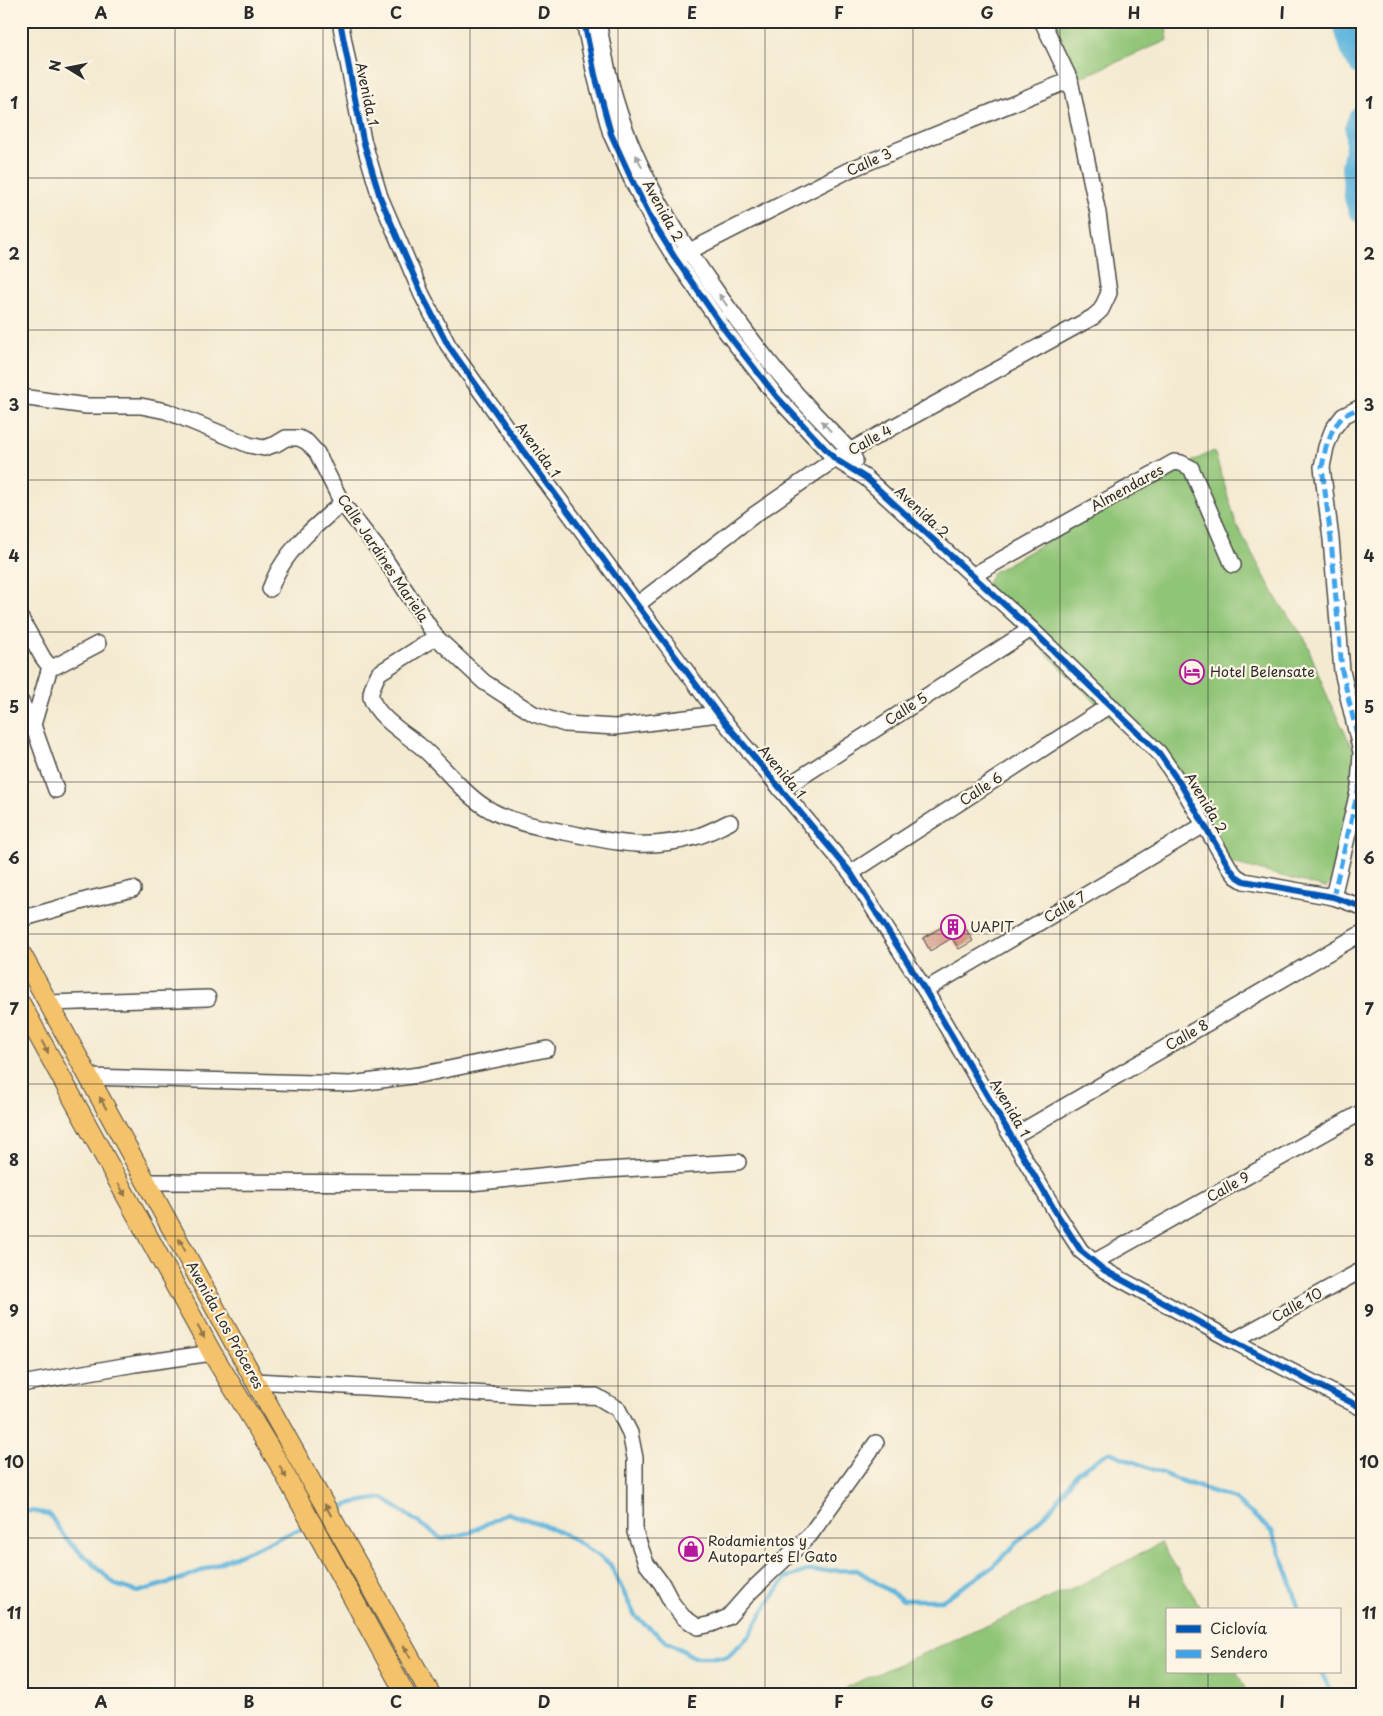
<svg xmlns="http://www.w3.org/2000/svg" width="1383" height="1716" font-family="'Playpen Sans',sans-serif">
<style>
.green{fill:#90c577;stroke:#5e7851}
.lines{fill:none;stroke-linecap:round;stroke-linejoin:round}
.stream{stroke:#61b6dd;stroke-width:4.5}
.river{stroke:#61b6dd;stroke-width:28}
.building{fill:#d39883}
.minor-casing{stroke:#494844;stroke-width:18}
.major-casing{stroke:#494844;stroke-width:21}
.minor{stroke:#fff;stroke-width:15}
.major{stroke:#f4c26a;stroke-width:19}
.quiet{stroke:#3ea3eb;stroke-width:5;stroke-dasharray:10 5;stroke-linecap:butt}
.cycleway-casing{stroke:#fcf5e5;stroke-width:9}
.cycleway{stroke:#0057b8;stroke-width:6}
.oneway{fill:#a0a0a0}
.oneway2{fill:#90764a}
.grid{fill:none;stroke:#2b2b2b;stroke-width:1;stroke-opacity:0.55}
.labels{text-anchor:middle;stroke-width:4.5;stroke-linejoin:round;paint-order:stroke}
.street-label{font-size:14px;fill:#2b2b2b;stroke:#fcf5e5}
.poi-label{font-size:14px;fill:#2b2b2b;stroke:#fcf5e5;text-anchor:start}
.neatline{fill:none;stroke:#2b2b2b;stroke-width:2}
.grid-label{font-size:16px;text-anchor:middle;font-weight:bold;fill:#2b2b2b}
</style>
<rect width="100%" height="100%" fill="#fcf5e5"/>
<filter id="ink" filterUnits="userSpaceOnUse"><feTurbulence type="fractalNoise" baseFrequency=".02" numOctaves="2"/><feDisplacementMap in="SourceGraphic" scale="10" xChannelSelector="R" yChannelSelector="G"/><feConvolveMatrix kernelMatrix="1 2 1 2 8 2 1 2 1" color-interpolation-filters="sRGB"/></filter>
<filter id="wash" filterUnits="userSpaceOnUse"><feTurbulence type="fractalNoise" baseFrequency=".0096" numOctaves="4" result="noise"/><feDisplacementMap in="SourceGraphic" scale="20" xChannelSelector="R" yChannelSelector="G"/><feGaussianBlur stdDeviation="1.12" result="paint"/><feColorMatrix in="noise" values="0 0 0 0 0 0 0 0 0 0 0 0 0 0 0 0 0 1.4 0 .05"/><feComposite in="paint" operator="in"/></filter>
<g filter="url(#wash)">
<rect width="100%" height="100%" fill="#f4ead1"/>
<!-- green -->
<g class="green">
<path d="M1051 21H1165L1168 40 1080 78Z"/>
<path d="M1214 451 1237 526 1278 601 1305 639 1329 701 1359 760 1333 880 1326 888 1229 862 1162 760 1124 731 1036 643 981 596 992 573 1159 477Z"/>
<path d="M1161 1543 1202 1610H1167V1672H1237L1248 1695H838L849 1686 1084 1583Z"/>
</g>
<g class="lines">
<!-- stream -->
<g class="stream">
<path d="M342 1508 352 1503 383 1498 442 1539 469 1533 507 1513 541 1524 573 1539 610 1564 635 1616 666 1641 694 1657H727L749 1636 770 1600 786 1578 807 1571 857 1570 903 1600H943L991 1568 1049 1511 1078 1472 1109 1452 1179 1480 1234 1499 1272 1531 1292 1585 1299 1610"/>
<path d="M21 1512 31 1511 49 1514 66 1539 116 1585 138 1592 184 1578 300 1529"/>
<path d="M1321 1672 1331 1691 1336 1695"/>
</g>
<!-- river -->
<g class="river">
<path d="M1346 21 1356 53 1362 62"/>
<path d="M1362 119 1359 127V146L1355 167 1358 197 1362 209"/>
</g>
</g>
<g id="blocks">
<!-- building -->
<path class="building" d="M959 917 973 941 959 949 952 938 930 951 923 938Z"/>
</g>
</g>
<g filter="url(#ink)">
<use href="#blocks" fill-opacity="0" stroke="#494844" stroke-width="1"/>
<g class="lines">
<defs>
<g id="minor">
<path d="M340 21 363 140 380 197 422 295 448 345 521 448 718 714 851 873 925 990 1057 1214 1081 1251 1104 1270 1233 1341 1362 1408"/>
<path d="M584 21 595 75 611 134 631 178 654 224 675 258 727 333 777 397 835 459 866 478 1031 629 1159 753 1181 785 1229 867 1236 876 1244 881 1333 897 1362 907"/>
<path d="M598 21C603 49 608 76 616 102 637 172 677 236 719 295 740 324 762 355 786 382 806 406 829 428 850 451L855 460"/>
<path d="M680 256 849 170 1070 80"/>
<path d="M21 397 87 406H141L166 411 249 445 264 448 276 444 286 438H299L307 442 317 453 342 503 381 553 436 637 484 682 534 714 565 724 615 727 718 714"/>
<path d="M972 576 1174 462 1181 463 1191 468 1233 565"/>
<path d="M270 589C273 582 276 574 280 568 295 542 320 522 342 503"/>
<path d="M638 604 754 515 835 459 1093 317 1101 310 1109 293 1098 213 1070 80 1042 21"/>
<path d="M21 619 43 658 50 667 56 666 98 644"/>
<path d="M436 637 379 673C376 679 370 689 371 697 375 715 405 734 419 745 444 765 463 796 492 811 512 822 542 828 564 832 615 842 644 851 695 837 707 834 719 827 730 822"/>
<path d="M50 667 33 725 56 790"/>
<path d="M21 702 33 725 21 731"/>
<path d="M781 790 1031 629"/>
<path d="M851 873 1110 705"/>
<path d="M1333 897 1359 787 1361 752 1342 671 1331 539 1322 467 1326 447 1333 429 1343 416 1357 409 1362 410"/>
<path d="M21 919 90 899 133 889"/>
<path d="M925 990 1204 825"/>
<path d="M47 1003 208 998"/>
<path d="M88 1077 351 1084 419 1075 547 1049"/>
<path d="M1012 1137 1362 933"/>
<path d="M147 1182 470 1183 590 1171 738 1162"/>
<path d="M1094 1262 1362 1112"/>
<path d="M1233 1341 1362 1270"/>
<path d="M255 1381 542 1397 596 1396 618 1409 630 1433 635 1458V1532L646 1563 662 1584 672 1603 683 1617 698 1627 712 1624 728 1617 750 1592 810 1535 876 1443"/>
<path d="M21 1384 135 1364 212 1353"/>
</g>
<g id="major">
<path d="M21 953 255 1381 431 1695"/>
<path d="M21 1004 212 1353 278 1462 406 1695"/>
</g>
</defs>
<!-- minor casing -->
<use href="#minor" class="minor-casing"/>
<!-- major casing -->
<use href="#major" class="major-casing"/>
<!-- minor -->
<use href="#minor" class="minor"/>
<!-- major -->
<use href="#major" class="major"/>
<!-- quiet -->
<path class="quiet" d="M1333 897 1359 787 1361 752 1342 671 1331 539 1322 467 1326 447 1333 429 1343 416 1357 409 1362 410"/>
<defs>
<g id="cycleway">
<path d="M340 21 363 140 380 197 422 295 448 345 521 448 718 714 851 873 925 990 1057 1214 1081 1251 1104 1270 1233 1341 1362 1408"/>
<path d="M584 21 595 75 611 134 631 178 654 224 675 258 727 333 777 397 835 459 866 478 1031 629 1159 753 1181 785 1229 867 1236 876 1244 881 1333 897 1362 907"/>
</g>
</defs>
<!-- cycleway casing -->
<use href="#cycleway" class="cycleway-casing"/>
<!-- cycleway -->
<use href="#cycleway" class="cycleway"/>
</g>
<!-- one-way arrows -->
<defs><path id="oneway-solid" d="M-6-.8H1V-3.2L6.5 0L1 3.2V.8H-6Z" transform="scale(1.25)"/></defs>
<g class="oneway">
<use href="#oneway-solid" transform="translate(639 161) rotate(-115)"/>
<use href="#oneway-solid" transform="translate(723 300) rotate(-125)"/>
<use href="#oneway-solid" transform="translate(826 426) rotate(-133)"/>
</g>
<g class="oneway2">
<use href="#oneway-solid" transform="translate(45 1047) rotate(62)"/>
<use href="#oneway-solid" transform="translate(103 1103) rotate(-119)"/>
<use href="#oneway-solid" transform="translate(122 1190) rotate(61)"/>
<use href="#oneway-solid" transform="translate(182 1245) rotate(-118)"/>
<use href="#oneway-solid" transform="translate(201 1332) rotate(61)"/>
<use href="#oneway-solid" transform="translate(283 1472) rotate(61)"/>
<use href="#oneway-solid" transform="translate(328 1510) rotate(-119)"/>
<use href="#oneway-solid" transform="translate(407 1652) rotate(-119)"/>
</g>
</g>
<!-- grid -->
<path class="grid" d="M175 21V1695M323 21V1695M470 21V1695M618 21V1695M765 21V1695M913 21V1695M1060 21V1695M1208 21V1610M21 178H1362M21 330H1362M21 480H1362M21 632H1362M21 782H1362M21 934H1362M21 1084H1362M21 1236H1362M21 1386H1362M21 1538H1362M1208 1672V1695"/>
<!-- icons -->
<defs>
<symbol id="hotel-ring" viewBox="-11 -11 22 22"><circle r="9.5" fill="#fcf5e5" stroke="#b5179e" stroke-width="1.5"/><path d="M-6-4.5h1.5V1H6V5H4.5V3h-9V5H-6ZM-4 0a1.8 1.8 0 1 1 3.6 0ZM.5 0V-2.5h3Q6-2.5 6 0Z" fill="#b5179e"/></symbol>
<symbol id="building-ring" viewBox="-11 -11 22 22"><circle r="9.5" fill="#fcf5e5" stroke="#b5179e" stroke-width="1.5"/><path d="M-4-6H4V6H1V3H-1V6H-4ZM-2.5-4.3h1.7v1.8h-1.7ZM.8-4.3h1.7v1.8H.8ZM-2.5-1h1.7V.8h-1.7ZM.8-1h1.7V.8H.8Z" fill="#b5179e"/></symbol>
<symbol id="shop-ring" viewBox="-11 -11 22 22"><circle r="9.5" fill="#fcf5e5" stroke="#b5179e" stroke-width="1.5"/><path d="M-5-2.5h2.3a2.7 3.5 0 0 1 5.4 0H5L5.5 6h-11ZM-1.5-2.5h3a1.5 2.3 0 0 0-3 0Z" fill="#b5179e"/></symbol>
</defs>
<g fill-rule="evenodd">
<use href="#hotel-ring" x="1178" y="658" width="28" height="28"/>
<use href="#building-ring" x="939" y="913" width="28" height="28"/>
<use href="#shop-ring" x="677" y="1535" width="28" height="28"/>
</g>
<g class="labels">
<!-- street labels -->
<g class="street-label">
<text transform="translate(367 94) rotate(78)" y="5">Avenida 1</text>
<text transform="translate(869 162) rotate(-24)" y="5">Calle 3</text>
<text transform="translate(663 211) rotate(61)" y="5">Avenida 2</text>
<text transform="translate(870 440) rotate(-29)" y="5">Calle 4</text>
<text transform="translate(538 450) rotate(54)" y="5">Avenida 1</text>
<text transform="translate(1127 488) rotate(-29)" y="5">Almendares</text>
<text transform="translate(922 512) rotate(43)" y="5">Avenida 2</text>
<text transform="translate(383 558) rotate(56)" y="5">Calle Jardines Mariela</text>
<text transform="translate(906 709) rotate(-33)" y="5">Calle 5</text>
<text transform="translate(782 772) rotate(50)" y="5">Avenida 1</text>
<text transform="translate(981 789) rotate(-33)" y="5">Calle 6</text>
<text transform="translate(1206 803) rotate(59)" y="5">Avenida 2</text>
<text transform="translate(1065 907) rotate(-31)" y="5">Calle 7</text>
<text transform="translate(1187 1035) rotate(-30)" y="5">Calle 8</text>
<text transform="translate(1010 1108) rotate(60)" y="5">Avenida 1</text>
<text transform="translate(1228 1187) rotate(-29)" y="5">Calle 9</text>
<text transform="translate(1297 1305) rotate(-29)" y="5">Calle 10</text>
<text transform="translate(225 1325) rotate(61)" y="5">Avenida Los Próceres</text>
</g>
<!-- poi labels -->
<g class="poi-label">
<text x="1210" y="677">Hotel Belensate</text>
<text x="970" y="932">UAPIT</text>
<text x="708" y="1546">Rodamientos y<tspan x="708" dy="16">Autopartes El Gato</tspan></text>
</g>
</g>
<!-- margin -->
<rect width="1383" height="1716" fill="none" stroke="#fcf5e5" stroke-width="55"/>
<!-- legend -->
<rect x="1166" y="1608" width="175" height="65" fill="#fcf5e5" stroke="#a8a49b"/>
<rect x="1176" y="1625" width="25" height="8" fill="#0057b8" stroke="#a8a49b"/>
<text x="1210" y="1634" font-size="15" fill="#2b2b2b">Ciclovía</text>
<rect x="1176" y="1650" width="25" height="8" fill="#3ea3eb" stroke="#a8a49b"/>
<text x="1210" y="1658" font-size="15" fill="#2b2b2b">Sendero</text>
<!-- north arrow -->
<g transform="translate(68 68) rotate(280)" stroke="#fcf5e5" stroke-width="4" paint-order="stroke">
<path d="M0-4L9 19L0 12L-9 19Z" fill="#2b2b2b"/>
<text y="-8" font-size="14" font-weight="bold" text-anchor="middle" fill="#2b2b2b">N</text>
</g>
<rect x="28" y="28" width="1328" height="1660" class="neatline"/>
<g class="grid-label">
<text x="101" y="19">A</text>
<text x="249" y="19">B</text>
<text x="396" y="19">C</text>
<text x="544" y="19">D</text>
<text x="692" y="19">E</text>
<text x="839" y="19">F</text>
<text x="987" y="19">G</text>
<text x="1134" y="19">H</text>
<text x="1282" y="19">I</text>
<text x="14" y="109">1</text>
<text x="1369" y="109">1</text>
<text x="14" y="260">2</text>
<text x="1369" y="260">2</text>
<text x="14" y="411">3</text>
<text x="1369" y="411">3</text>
<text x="14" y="562">4</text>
<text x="1369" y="562">4</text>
<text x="14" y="713">5</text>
<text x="1369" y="713">5</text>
<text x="14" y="864">6</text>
<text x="1369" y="864">6</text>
<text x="14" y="1015">7</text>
<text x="1369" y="1015">7</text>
<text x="14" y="1166">8</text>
<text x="1369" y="1166">8</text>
<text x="14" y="1317">9</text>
<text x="1369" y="1317">9</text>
<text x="14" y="1468">10</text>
<text x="1369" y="1468">10</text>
<text x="14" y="1619">11</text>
<text x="1369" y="1619">11</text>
<text x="101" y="1708">A</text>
<text x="249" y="1708">B</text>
<text x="396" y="1708">C</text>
<text x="544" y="1708">D</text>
<text x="692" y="1708">E</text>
<text x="839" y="1708">F</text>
<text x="987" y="1708">G</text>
<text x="1134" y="1708">H</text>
<text x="1282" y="1708">I</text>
</g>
</svg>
